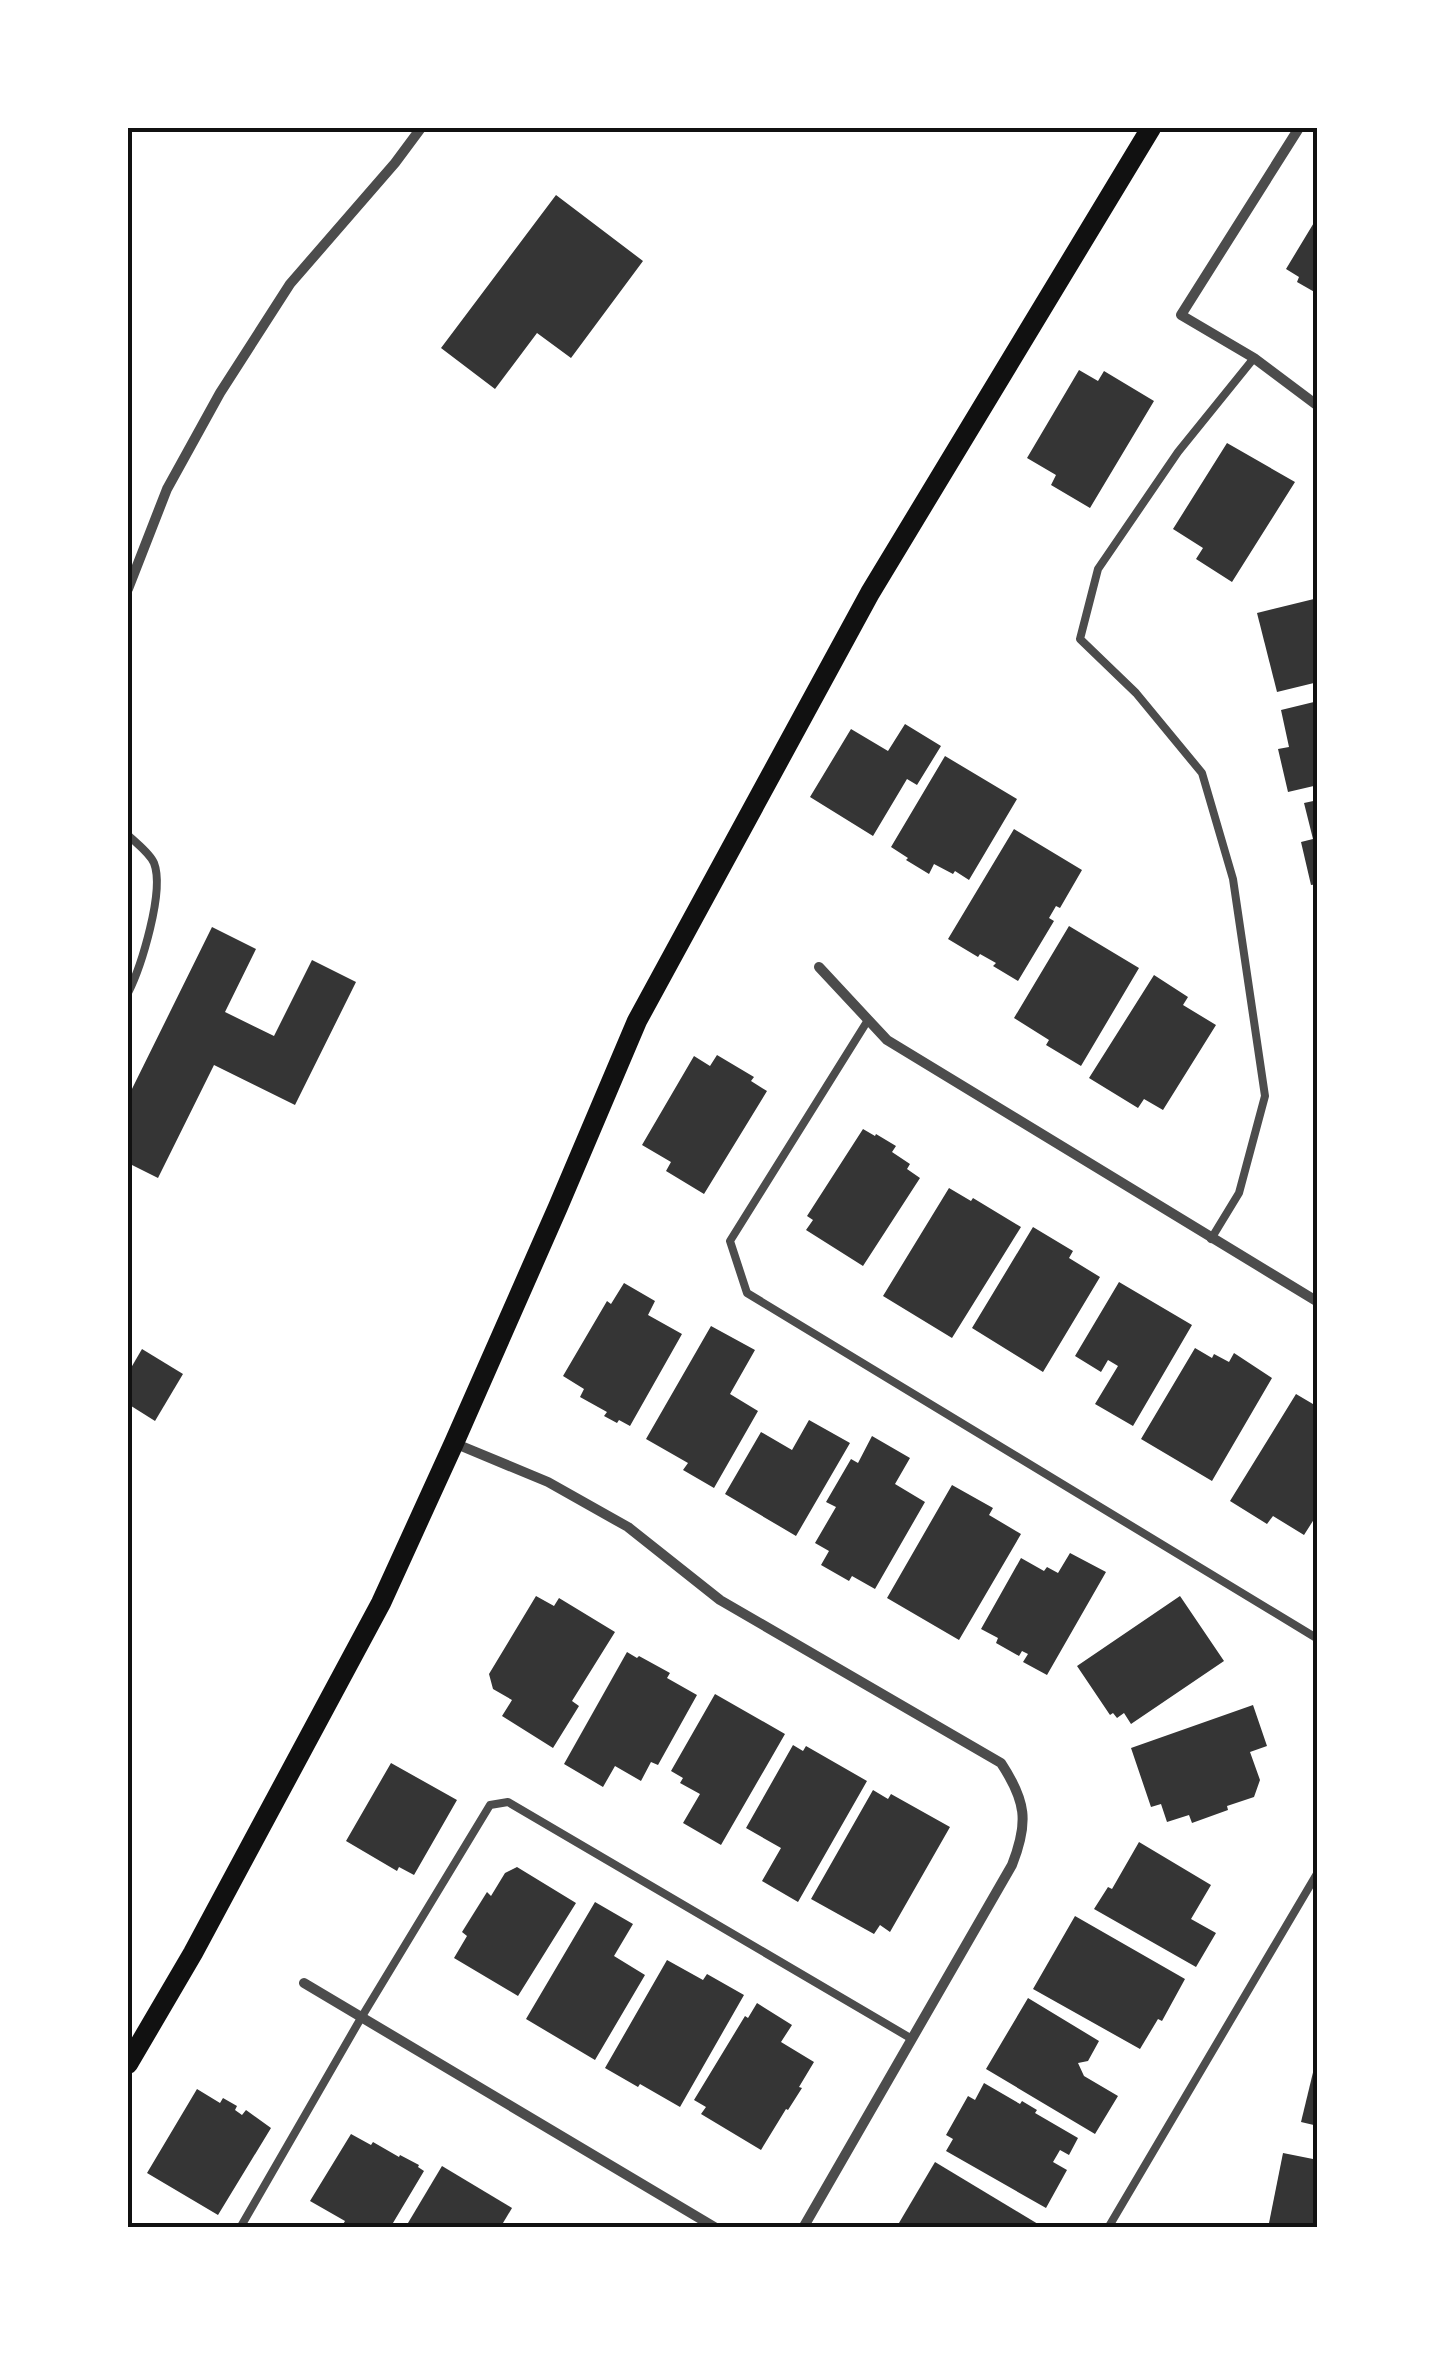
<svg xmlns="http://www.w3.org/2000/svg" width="1445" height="2355" font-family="Commissioner,sans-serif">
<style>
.building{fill:#353535}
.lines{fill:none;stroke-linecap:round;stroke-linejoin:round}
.service{stroke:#4c4c4c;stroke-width:8}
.minor{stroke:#4c4c4c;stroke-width:10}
.secondary{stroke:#111;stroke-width:20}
.neatline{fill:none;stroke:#111;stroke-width:4}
</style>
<rect width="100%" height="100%" fill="#fff"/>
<!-- building -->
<g class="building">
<path d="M556 195 643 261 571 358 537 333 495 389 441 348Z"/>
<path d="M1318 216V294L1297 282 1299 277 1286 269Z"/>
<path d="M1079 370 1098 381 1104 371 1154 401 1090 508 1051 485 1056 475 1027 458Z"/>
<path d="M1227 443 1295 482 1232 582 1196 559 1203 548 1173 529Z"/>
<path d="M1318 598V682L1277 692 1257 613Z"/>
<path d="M1318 701V785L1288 792 1278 749 1289 747 1281 710Z"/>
<path d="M905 724 941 746 917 785 907 779 873 836 810 797 851 729 888 751Z"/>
<path d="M945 756 1017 799 969 880 955 871 953 874 934 864 929 874 906 860 908 858 891 847Z"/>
<path d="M1318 800V884L1311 885 1301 842 1313 839 1304 803Z"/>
<path d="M1014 829 1082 870 1060 908 1056 906 1049 918 1054 921 1018 981 993 966 996 963 980 954 978 957 948 939Z"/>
<path d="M1069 926 1139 968 1081 1066 1046 1045 1049 1040 1014 1018Z"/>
<path d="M212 927 256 949 225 1012 274 1036 312 960 356 982 295 1105 214 1065 158 1178 128 1163V1097Z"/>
<path d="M1154 975 1188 997 1183 1005 1216 1025 1163 1110 1144 1099 1138 1108 1089 1078Z"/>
<path d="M717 1055 754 1077 751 1081 767 1091 704 1194 666 1171 671 1162 642 1145 694 1056 710 1066Z"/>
<path d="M863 1129 875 1136 876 1134 896 1146 892 1152 910 1164 907 1169 920 1178 863 1266 806 1230 813 1220 807 1216Z"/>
<path d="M949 1188 971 1201 973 1198 1021 1227 952 1338 883 1296Z"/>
<path d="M1033 1227 1073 1251 1069 1258 1100 1277 1043 1372 972 1328Z"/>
<path d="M1119 1282 1192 1325 1133 1426 1095 1404 1118 1366 1108 1360 1101 1372 1075 1356Z"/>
<path d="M624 1283 655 1301 648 1315 682 1334 630 1426 619 1420 617 1423 604 1416 607 1412 580 1397 584 1389 563 1376 607 1301 611 1304Z"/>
<path d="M711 1326 755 1350 730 1394 758 1411 714 1488 683 1470 688 1463 646 1439Z"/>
<path d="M1195 1348 1212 1358 1214 1354 1229 1362 1234 1353 1272 1378 1212 1481 1141 1439Z"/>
<path d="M142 1349 183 1374 155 1421 128 1404V1373Z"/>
<path d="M1296 1394 1318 1407V1513L1304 1535 1273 1516 1267 1524 1230 1501Z"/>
<path d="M809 1420 850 1443 796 1536 725 1494 761 1432 792 1450Z"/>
<path d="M872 1436 910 1458 895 1484 925 1502 875 1589 852 1576 849 1581 821 1565 829 1551 815 1543 836 1507 826 1502 851 1459 858 1463Z"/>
<path d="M952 1485 993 1508 989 1515 1021 1534 959 1640 887 1598Z"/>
<path d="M1070 1553 1106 1572 1047 1675 1023 1662 1028 1654 1022 1651 1019 1656 996 1643 998 1638 981 1629 1021 1558 1044 1571 1047 1567 1058 1573Z"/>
<path d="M536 1596 554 1606 559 1598 615 1632 572 1701 579 1706 553 1748 502 1716 512 1700 493 1689 489 1674Z"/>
<path d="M1180 1596 1224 1661 1131 1724 1124 1713 1117 1718 1113 1713 1110 1715 1077 1666Z"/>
<path d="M627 1652 637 1658 639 1656 670 1673 667 1678 697 1695 658 1765 651 1762 641 1781 615 1766 603 1787 564 1764Z"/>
<path d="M715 1694 785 1734 721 1845 683 1823 700 1794 680 1783 683 1778 671 1771Z"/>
<path d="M1253 1705 1267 1746 1250 1752 1260 1780 1254 1797 1227 1806 1228 1810 1192 1823 1189 1815 1167 1822 1161 1804 1151 1807 1131 1748Z"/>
<path d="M793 1745 803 1751 806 1746 867 1781 798 1902 762 1881 781 1848 746 1828Z"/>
<path d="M391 1763 457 1800 414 1875 399 1867 397 1871 346 1841Z"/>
<path d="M873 1790 888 1799 891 1794 950 1827 890 1932 880 1925 874 1934 811 1899Z"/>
<path d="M1139 1842 1211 1885 1191 1919 1216 1933 1196 1967 1094 1909 1108 1887 1112 1889Z"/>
<path d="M517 1867 576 1903 518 1996 454 1958 467 1936 462 1932 487 1892 491 1896 505 1873Z"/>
<path d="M595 1902 633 1924 614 1956 645 1975 595 2060 526 2019Z"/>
<path d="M1075 1916 1185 1979 1162 2021 1158 2019 1140 2049 1033 1989Z"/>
<path d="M667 1960 703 1980 707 1974 744 1995 680 2107 640 2084 638 2087 605 2068Z"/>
<path d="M1028 1998 1099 2041 1088 2061 1078 2063 1084 2076 1118 2096 1095 2134 986 2069Z"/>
<path d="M757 2003 792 2025 781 2042 814 2062 799 2087 802 2088 788 2110 786 2109 761 2150 701 2114 706 2107 694 2100 745 2016 748 2018Z"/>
<path d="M1316 2060H1318V2126L1301 2122Z"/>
<path d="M984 2083 1020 2104 1022 2101 1037 2110 1035 2113 1078 2138 1069 2155 1060 2150 1053 2162 1067 2170 1046 2208 946 2151 953 2139 946 2135 968 2096 975 2100Z"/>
<path d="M197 2089 220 2103 223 2098 237 2106 235 2110 242 2115 246 2110 271 2128 218 2215 147 2173Z"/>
<path d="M351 2134 371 2145 373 2142 399 2157 400 2155 419 2165 418 2167 424 2171 390 2228H341L345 2221 310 2201Z"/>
<path d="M1283 2153 1318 2160V2228H1268Z"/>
<path d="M935 2162 1038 2224 1036 2228H896Z"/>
<path d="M442 2166 512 2208 500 2228H405Z"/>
</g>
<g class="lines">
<!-- service -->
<g class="service">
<path d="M128 835C136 843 150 853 154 863 165 891 141 967 128 993"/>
<path d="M868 1020 730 1241 747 1293 1318 1639"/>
<path d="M1211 1239 1239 1193 1265 1096 1233 879 1202 773 1136 693 1080 639 1098 569 1178 452 1254 358"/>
<path d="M240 2228 361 2018 490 1805 508 1802 912 2039"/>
<path d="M1108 2228 1318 1872"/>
</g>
<!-- minor -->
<g class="minor">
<path d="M1299 128 1181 315 1254 358 1318 406"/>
<path d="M128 589 167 489 220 393 290 284 395 163 421 128"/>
<path d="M819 967 887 1040 1318 1302"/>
<path d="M454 1443 548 1482 628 1527 720 1600 1001 1763C1026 1801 1029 1822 1012 1865L803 2228"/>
<path d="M304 1983 716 2228"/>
</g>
<!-- secondary -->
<path class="secondary" d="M128 2064 193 1953 381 1603 454 1443 558 1207 637 1021 870 593 1151 128"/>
</g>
<!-- border -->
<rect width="1445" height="2355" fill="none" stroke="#ffffff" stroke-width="260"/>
<rect x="130" y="130" width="1185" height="2095" class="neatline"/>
</svg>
